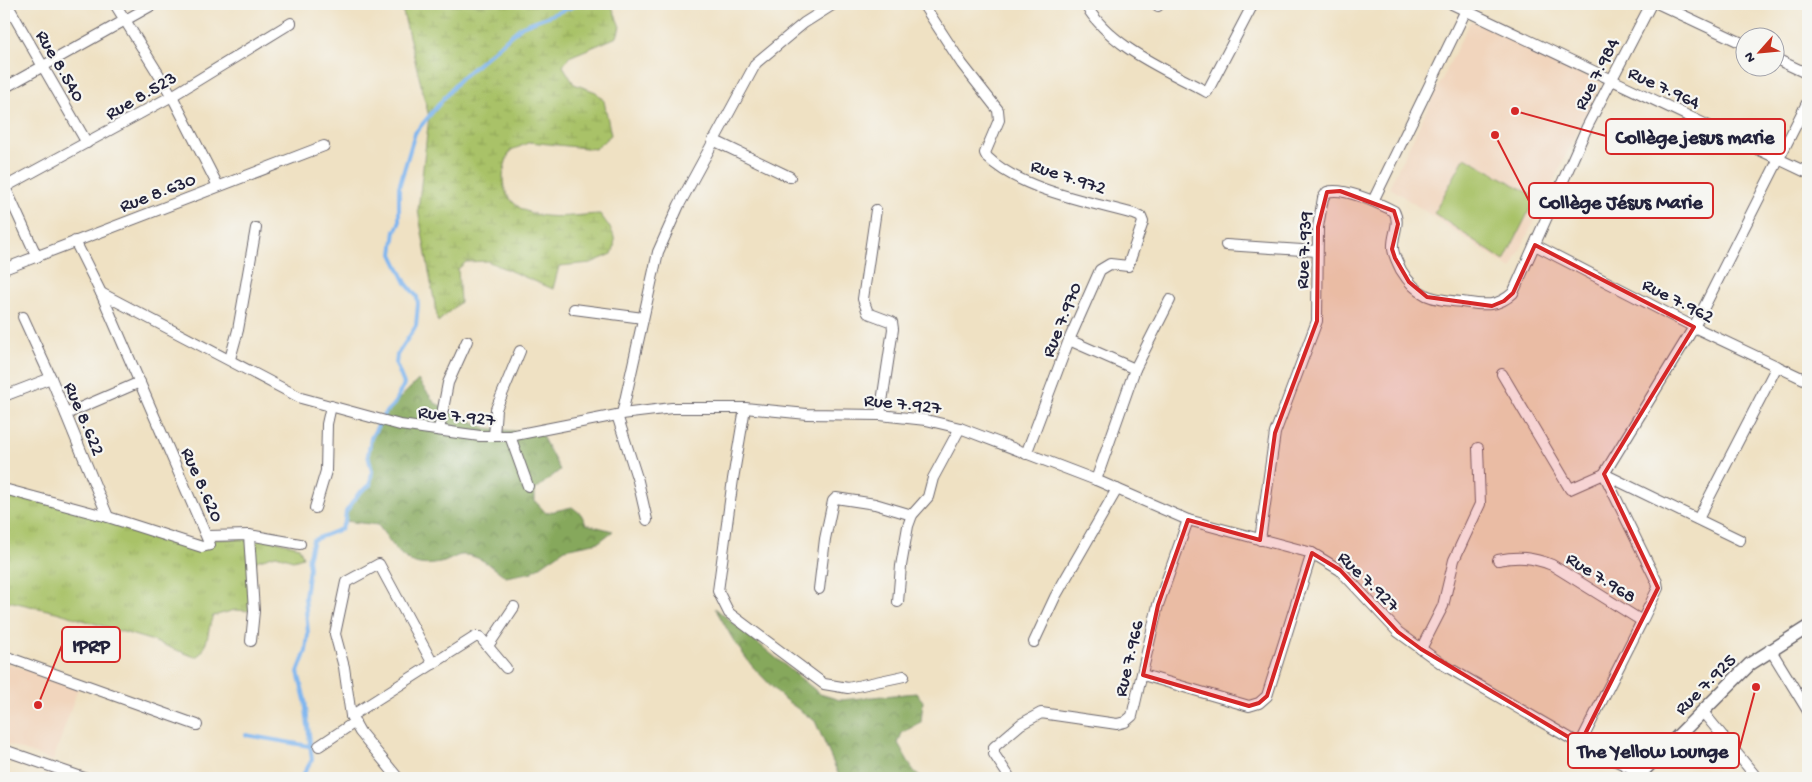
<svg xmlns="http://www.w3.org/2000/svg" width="1812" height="782" font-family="'Gochi Hand',sans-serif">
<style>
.built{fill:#f1d5bd}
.grass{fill:url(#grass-tufts);stroke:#667251}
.forest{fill:url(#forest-crowns);stroke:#54654c}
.wetland{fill:url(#wetland-marsh);stroke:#667251}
.pitch{fill:#a9c267;stroke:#667251}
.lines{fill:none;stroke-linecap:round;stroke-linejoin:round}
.stream{stroke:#7fb6ef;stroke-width:4}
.minor-casing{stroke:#6a656b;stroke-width:12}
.tertiary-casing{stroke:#6a656b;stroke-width:15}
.minor{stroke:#fff;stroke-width:10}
.tertiary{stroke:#fff;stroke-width:12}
.marked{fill:#d62828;fill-opacity:0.2;stroke:#d62828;stroke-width:4;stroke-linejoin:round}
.labels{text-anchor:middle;stroke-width:4.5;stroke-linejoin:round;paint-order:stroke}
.street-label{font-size:19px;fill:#22223b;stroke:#f6f6f2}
.leader{fill:none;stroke:#d62828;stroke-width:2}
.callout-dot{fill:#d62828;stroke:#f6f6f2;stroke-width:2}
.callout{fill:#f6f6f2;stroke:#d62828;stroke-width:2}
.callout-label{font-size:20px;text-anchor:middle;font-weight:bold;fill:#22223b}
</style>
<defs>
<pattern id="grass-tufts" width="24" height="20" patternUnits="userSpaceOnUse" patternTransform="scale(1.25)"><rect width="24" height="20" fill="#a9c267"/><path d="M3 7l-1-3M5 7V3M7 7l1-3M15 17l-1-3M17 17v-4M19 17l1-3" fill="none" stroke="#91a65a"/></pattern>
<pattern id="forest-crowns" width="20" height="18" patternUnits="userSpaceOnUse" patternTransform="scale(1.25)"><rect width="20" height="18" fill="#86a85c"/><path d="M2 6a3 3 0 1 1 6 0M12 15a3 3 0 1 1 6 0" fill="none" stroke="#6d884d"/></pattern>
<pattern id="wetland-marsh" width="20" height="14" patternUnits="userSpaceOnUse" patternTransform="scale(1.25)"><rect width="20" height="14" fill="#a9c267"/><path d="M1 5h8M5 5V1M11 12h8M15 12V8" fill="none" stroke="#91a65a"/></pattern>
</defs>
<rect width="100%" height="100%" fill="#f6f6f2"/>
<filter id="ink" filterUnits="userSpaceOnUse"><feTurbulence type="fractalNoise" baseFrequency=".02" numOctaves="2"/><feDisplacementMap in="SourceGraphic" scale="10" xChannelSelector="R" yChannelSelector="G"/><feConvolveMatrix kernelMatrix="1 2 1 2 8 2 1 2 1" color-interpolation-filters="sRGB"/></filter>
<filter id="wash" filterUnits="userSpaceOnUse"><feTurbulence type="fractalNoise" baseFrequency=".0096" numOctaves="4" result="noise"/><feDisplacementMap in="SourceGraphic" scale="20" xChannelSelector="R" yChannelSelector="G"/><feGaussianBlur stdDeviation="1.12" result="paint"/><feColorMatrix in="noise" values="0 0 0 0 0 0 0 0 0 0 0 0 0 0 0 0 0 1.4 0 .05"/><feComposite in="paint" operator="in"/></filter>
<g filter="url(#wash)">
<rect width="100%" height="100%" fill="#efe1c3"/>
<!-- built -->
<g class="built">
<path d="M1471 20 1601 83 1511 269 1389 187Z"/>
<path d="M4 662 78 688 53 761 4 743Z"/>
</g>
<!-- grass -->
<path class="grass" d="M4 489 187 541 262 537 299 547 303 557 293 560 276 555 256 561 251 611 235 610 213 616C207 628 209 652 195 657L150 640 56 612 4 600Z"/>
<!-- forest -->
<g class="forest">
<path d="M418 380 435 403 486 428 541 434 560 470 535 490V501L546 513 572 507 581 514 586 524 613 531 599 542 565 549 532 572 506 577C494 568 478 554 462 555 457 555 450 560 444 562 407 572 398 552 378 525L345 521C347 507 359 493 370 485L372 471 368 455 371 438 385 413Z"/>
<path d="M715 608 820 694 840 700 916 693 923 701 921 722 902 733 898 743 913 770 922 778H840L815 721 784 699 752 666 735 643Z"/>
</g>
<!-- wetland -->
<path class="wetland" d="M401 4H611L620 27 617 37 569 57 563 66 574 84 596 92 604 101 611 135 595 149 530 142 510 151C503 168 498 185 512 201 533 224 571 215 600 214 610 228 619 236 612 254L591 263 559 266 553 289 487 261 466 262 458 269 460 302 438 322 418 210 429 117Z"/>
<!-- pitch -->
<path class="pitch" d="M1465 157 1536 197 1504 261 1434 213Z"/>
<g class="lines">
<!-- stream -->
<g class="stream">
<path d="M246 735 309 746"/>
<path d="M301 778 312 760 305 700 298 672 306 651 308 634 305 597 309 568 308 559 313 540 341 529 345 521 346 512 359 493 370 485 372 471 368 455 371 438 385 413 394 404 404 384 396 364 397 355 416 326 418 304 417 297 406 283 392 254 395 231 399 224V187L415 133 459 80 522 26 580 4"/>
</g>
</g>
</g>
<g filter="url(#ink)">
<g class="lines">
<defs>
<g id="minor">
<path d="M7 4 87 143"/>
<path d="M115 4 172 96 218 186"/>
<path d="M923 4 962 64 998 110 999 120 985 153 987 157C1021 190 1090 202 1134 214L1141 217 1143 222 1128 266 1110 264 1100 270 1069 340 1026 454"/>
<path d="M1085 4C1111 48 1163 68 1207 92L1253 4"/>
<path d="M1452 4 1808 173"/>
<path d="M1659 4 1744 44"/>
<path d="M1158 6 1159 4"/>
<path d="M1774 58 1808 74"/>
<path d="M4 88 154 4"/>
<path d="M713 140 790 177"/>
<path d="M4 186 5 187 172 96 291 23"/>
<path d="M5 187 37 257"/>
<path d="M1373 201 1469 4"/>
<path d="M876 210 863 299 868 313 892 322 893 329 880 415"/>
<path d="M1226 245 1317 251"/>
<path d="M1535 245 1694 327 1808 381"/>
<path d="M4 269 324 146"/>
<path d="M101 293 301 398 400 425 480 436H510L622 414 672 408H745L807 414 880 415 926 420 960 428 1096 480 1188 520 1312 553 1340 570 1398 632 1442 664 1580 744 1642 773"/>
<path d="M574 309 643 318"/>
<path d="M23 317 51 378"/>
<path d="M1069 340 1135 369"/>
<path d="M230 359 238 330 256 228"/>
<path d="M1502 374 1570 489 1604 474 1694 327 1808 101"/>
<path d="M4 396 51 378 108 517"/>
<path d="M745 408 733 479 718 591 729 613 824 684 848 688 904 676"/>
<path d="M66 414 140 382"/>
<path d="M622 414 658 252 679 205 756 63 804 23 834 4"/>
<path d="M617 415 638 481 647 520"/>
<path d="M439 430 448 383 467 341"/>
<path d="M494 436 496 409 520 351"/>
<path d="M510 436 528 486"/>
<path d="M1604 474 1657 582 1658 588 1642 621"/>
<path d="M1604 474 1740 540"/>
<path d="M1096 480 1135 369 1170 300"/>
<path d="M4 489 108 517 202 547 210 545 101 293 75 241"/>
<path d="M315 508 326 471 327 424 331 406"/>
<path d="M1698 519 1777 366"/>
<path d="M249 535 254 611 251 641"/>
<path d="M208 536 249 535 300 544"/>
<path d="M1260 540 1275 433 1317 321 1318 227 1323 198 1327 192C1344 187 1378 203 1394 211 1401 224 1392 234 1393 248 1393 255 1398 263 1401 270 1418 298 1432 299 1462 302 1483 305 1497 308 1513 293L1587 127 1651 4"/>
<path d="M1498 560C1518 556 1532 557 1552 565L1642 621 1580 744"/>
<path d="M819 589 825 539 833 501 836 498 875 504 912 515"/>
<path d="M898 602 901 566 908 526 912 515 928 497 933 478 960 428"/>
<path d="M1034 642 1055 597 1117 489"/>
<path d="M488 646 514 607"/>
<path d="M1421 649 1443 606 1454 560 1480 504 1478 448"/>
<path d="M1770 649 1808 711"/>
<path d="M4 656 197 725"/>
<path d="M1143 675 1249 706 1259 703 1267 696 1312 553"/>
<path d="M1702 711 1757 778"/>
<path d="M351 716 475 637H480L506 668"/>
<path d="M319 746 355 722"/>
<path d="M4 750 84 778"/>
<path d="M1008 775 994 754V747L1021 724 1041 713 1117 724 1125 722 1132 716 1158 605 1188 520"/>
<path d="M398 778 360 732 351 716 344 667 335 634 346 582 379 564 433 664"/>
</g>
<path id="tertiary" d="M1636 778 1750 664 1808 627"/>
</defs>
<!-- minor casing -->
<use href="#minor" class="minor-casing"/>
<!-- tertiary casing -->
<use href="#tertiary" class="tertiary-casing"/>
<!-- minor -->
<use href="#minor" class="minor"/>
<!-- tertiary -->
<use href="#tertiary" class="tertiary"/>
</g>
</g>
<!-- marked area -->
<path class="marked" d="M1340 191 1394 211 1398 224 1392 249 1395 258 1409 282 1427 297 1492 306 1504 301 1513 293 1535 245 1694 327 1604 474 1658 588 1580 744 1421 649 1398 632 1340 570 1312 553 1267 696 1259 703 1249 706 1143 675 1158 605 1188 520 1260 540 1275 433 1317 321 1318 227 1327 192Z"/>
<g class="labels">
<!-- street labels -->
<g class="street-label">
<text transform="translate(62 65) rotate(60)" y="7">Rue 8.540</text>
<text transform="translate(1595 73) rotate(-63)" y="7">Rue 7.984</text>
<text transform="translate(1665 86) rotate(25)" y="7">Rue 7.964</text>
<text transform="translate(140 94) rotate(-30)" y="7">Rue 8.523</text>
<text transform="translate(1069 175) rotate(18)" y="7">Rue 7.972</text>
<text transform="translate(157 191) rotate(-21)" y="7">Rue 8.630</text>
<text transform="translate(1302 250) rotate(-87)" y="7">Rue 7.939</text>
<text transform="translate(1679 299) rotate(27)" y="7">Rue 7.962</text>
<text transform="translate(1060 319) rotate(-68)" y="7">Rue 7.970</text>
<text transform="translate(903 402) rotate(6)" y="7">Rue 7.927</text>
<text transform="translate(457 414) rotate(6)" y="7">Rue 7.927</text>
<text transform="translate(86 418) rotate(67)" y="7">Rue 8.622</text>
<text transform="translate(204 484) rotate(66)" y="7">Rue 8.620</text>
<text transform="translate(1602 576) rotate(32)" y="7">Rue 7.968</text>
<text transform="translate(1370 580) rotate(44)" y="7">Rue 7.927</text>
<text transform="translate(1127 658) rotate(-77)" y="7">Rue 7.966</text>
<text transform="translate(1704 683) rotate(-45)" y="7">Rue 7.925</text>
</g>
</g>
<!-- callouts -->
<path class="leader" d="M1515 111L1606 136M1495 135L1529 201M38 705L62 645M1756 687L1739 750"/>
<g class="callout-dot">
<circle cx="1515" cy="111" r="5"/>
<circle cx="1495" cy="135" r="5"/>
<circle cx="38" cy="705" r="5"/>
<circle cx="1756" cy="687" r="5"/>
</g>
<g class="callout">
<rect x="1606" y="119" width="179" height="35" rx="5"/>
<rect x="1529" y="183" width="184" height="35" rx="5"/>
<rect x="62" y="627" width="58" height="35" rx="5"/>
<rect x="1568" y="733" width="171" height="35" rx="5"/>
</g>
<g class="callout-label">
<text x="1695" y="143">Collège jesus marie</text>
<text x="1621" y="208">Collège Jésus Marie</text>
<text x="91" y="652">IPRP</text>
<text x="1653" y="757">The Yellow Lounge</text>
</g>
<!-- margin -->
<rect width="1812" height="782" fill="none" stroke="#f6f6f2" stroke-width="20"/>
<!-- north arrow -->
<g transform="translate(1760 52) rotate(243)"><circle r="24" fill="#f6f6f2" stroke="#a1a1a9"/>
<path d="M0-4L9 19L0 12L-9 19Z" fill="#c8321e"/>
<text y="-8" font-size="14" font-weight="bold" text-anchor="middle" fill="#22223b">N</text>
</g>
</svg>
